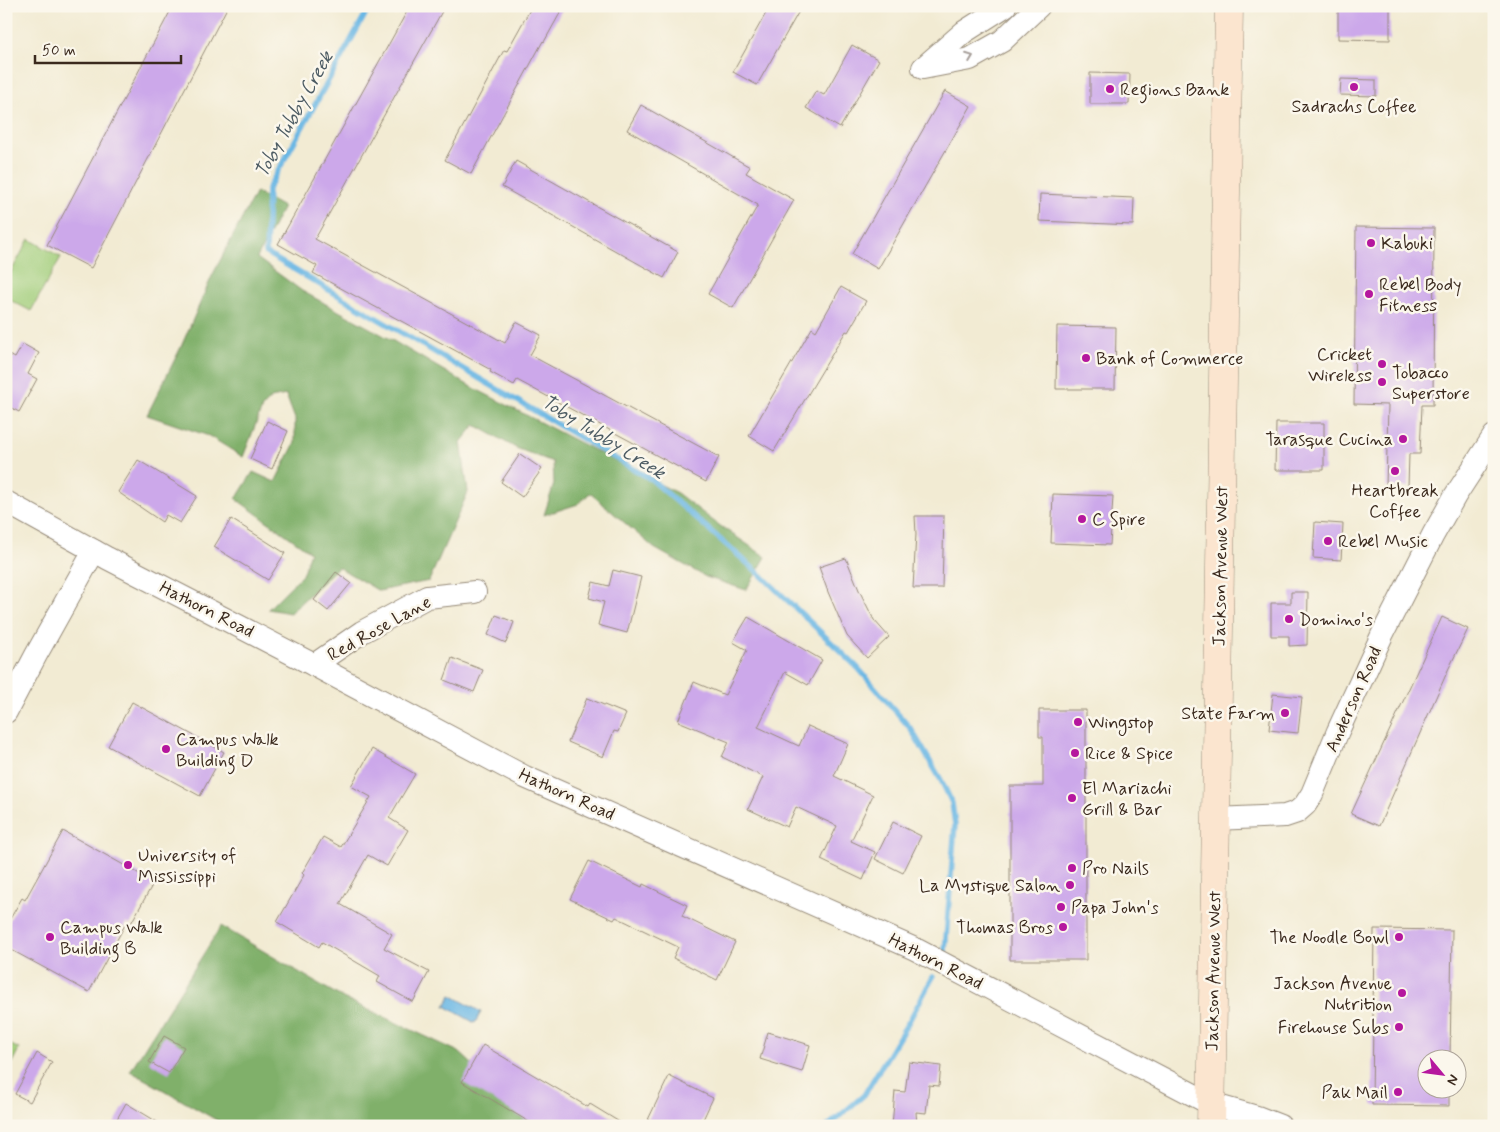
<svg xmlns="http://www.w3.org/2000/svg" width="1500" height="1132" font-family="Mynerve,sans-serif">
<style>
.green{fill:#a1cd7a;stroke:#6e7c4c}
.forest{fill:#80b06a;stroke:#5e6d44}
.water{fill:#6bb7e4;stroke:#537081}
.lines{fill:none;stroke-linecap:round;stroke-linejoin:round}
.stream{stroke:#6bb7e4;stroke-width:5.5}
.building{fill:#cca8ea}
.minor-casing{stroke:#968a78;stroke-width:24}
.secondary-casing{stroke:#968a78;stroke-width:29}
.minor{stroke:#fff;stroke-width:22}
.secondary{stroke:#fbe5cf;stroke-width:28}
.oneway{stroke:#a79f9a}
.poi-dot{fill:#b5179e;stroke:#fbf7ec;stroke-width:2}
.labels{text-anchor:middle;stroke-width:5;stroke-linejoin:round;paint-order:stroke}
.poi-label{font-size:18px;fill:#3b2a1e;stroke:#fbf7ec;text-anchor:start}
.street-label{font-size:18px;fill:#3b2a1e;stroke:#fbf7ec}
.water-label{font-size:19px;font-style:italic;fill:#4c5b63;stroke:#fbf7ec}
</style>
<rect width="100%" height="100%" fill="#fbf7ec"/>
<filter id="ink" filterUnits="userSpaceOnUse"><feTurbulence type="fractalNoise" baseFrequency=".02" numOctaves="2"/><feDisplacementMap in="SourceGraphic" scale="10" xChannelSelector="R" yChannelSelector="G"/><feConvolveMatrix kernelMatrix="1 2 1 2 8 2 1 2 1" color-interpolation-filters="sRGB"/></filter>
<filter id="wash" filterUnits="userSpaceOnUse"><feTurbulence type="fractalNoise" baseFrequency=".0096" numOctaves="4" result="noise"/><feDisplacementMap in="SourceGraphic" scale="20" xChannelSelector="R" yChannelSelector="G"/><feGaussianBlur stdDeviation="1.12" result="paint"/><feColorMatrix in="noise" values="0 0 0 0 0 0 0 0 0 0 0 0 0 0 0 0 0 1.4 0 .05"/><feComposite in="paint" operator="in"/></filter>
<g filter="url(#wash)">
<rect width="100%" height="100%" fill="#f2ebd3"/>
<!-- green -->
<g class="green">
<path d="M29 239 61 257 31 311 6 298V281Z"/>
<path d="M6 1042 19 1049 6 1074Z"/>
</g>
<!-- forest -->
<g class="forest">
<path d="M256 192 283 207 257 258 302 291 390 339 468 385 677 493 716 523 766 557 746 590 706 577 654 548 590 493 578 504 544 515 554 484 553 462 516 448 475 425 461 442 468 492 429 581 379 591 338 567 290 613 268 609 302 575 310 552 236 499 253 472 275 482 295 443V419L286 395 271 398 262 408 243 457 209 436 147 415 180 349 212 276Z"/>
<path d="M221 926 343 998 459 1052 539 1126H227L130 1071Z"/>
</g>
<!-- water -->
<path class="water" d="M451 995 481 1012 475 1023 445 1006Z"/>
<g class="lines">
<!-- stream -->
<g class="stream">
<path d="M370 6 268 189 266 253 652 480 761 575 858 668 911 729 941 780 952 803 955 825 945 951"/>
<path d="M828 1126 864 1095 909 1021 933 977"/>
</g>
</g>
<g id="blocks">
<!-- building -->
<g class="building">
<path d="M173 6H228L91 268 47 245Z"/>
<path d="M410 6H445L315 239 505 343 516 322 541 335 530 355 719 457 706 482 517 380 514 385 490 372 491 370 313 273 317 266 278 244Z"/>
<path d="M532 6H564L544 42 543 41 471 174 445 160 504 50 507 51Z"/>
<path d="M770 6H802L757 85 733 72Z"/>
<path d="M1338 6H1390V40L1338 39Z"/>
<path d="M852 45 879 60 840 128 806 108 816 91 824 95Z"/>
<path d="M1090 73 1130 74 1129 104H1090Z"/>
<path d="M1341 79 1376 80V96L1340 95Z"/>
<path d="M945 91 971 106 878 269 852 254Z"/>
<path d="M641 105 750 167 746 173 794 200 733 308 708 294 758 205 627 130Z"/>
<path d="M516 161 678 252 664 278 502 187Z"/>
<path d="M1040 194 1134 198 1133 225 1039 221Z"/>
<path d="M1356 227 1434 228 1433 405H1422L1420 454H1409L1408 487H1386L1388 405 1354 404Z"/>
<path d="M841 287 866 301 848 332 846 331 774 451 749 436 812 328 816 331Z"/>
<path d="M1057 326 1116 327 1115 389H1056Z"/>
<path d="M23 344 39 353 28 374 37 379 19 412 6 405V353L15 358Z"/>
<path d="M267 421 288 431 272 469 250 459Z"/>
<path d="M1276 423H1324V470H1275Z"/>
<path d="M520 454 542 469 522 497 501 482Z"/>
<path d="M138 460 197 496 180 523 166 515 162 522 118 492Z"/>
<path d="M1053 494 1113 496 1110 545 1051 543Z"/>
<path d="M915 516H944L942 588H913L916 534Z"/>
<path d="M231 519 285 553 268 580 214 547Z"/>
<path d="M1315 522 1343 524 1341 560 1313 558Z"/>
<path d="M846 558 859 590 874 620 889 637 867 658 847 636 828 592 819 567Z"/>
<path d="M613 570 641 577 627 633 598 625 604 602 589 598 593 582 609 586Z"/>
<path d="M336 572 351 583 328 611 314 600Z"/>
<path d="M1291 592H1308L1307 645 1289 646V636H1271V603H1291Z"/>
<path d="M496 615 514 622 506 643 488 635Z"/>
<path d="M748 617 822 660 808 685 785 672 758 727 799 746 808 726 848 744 834 776 873 795 851 841 875 852 863 880 821 860 837 826 796 807 787 827 748 809 763 777 722 757 729 742 678 721 694 682 725 695 747 650 733 642Z"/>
<path d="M1442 617 1468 629 1448 670 1379 826 1351 814Z"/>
<path d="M452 658 483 670 474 692 444 680Z"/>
<path d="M1273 694 1302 697 1298 733 1269 730Z"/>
<path d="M587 698 626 714 618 732 614 731 603 757 568 742Z"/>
<path d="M132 702 224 752 200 796 108 746Z"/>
<path d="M1039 710H1086V960H1010V786H1043V737H1039Z"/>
<path d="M372 749 415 774 389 818 408 830 387 866 368 855 340 904 392 934 384 948 429 972 413 1002 377 982 380 976 322 942 319 947 277 922 304 875 302 873 323 837 341 847 371 797 351 786Z"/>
<path d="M893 822 921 836 903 873 875 859Z"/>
<path d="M63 831 154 882 130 925 126 923 89 992 6 947V926L22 898 25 900Z"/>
<path d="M589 861 642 887 643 884 687 905 682 916 735 942 717 980 673 958 678 947 616 917 614 920 570 899Z"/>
<path d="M1374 929 1452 930 1450 1060H1428V1090H1449V1106L1372 1105Z"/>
<path d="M768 1032 810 1045 802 1072 760 1059Z"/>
<path d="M164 1036 184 1047 169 1073 149 1062Z"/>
<path d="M483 1045 588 1107 590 1104 626 1126H536L462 1082Z"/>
<path d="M37 1053 52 1062 30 1102 15 1094Z"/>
<path d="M909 1062 941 1066 939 1086 929 1085 926 1113 916 1112 917 1126H892L895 1091 905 1092Z"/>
<path d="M669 1076 713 1098 700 1126H645Z"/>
<path d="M126 1103 164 1126H113Z"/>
</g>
</g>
</g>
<g filter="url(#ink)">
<use href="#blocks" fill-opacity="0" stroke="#968a78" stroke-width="1"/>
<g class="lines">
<defs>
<g id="minor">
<path d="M924 67 964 32 1005 6"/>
<path d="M923 68 970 59 1002 41 1039 6"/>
<path d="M6 502 107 558 314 665 525 777 915 949 1211 1104 1257 1117 1280 1126"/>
<path d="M314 665 362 632 427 597 475 592"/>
<path d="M6 712 36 655 94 551"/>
<path d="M1215 819 1285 816 1297 812 1305 805 1312 794 1338 731 1383 633 1433 535 1455 496 1494 436"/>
</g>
<path id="secondary" d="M1211 1126 1229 6"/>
</defs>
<!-- minor casing -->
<use href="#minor" class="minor-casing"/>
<!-- secondary casing -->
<use href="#secondary" class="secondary-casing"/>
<!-- minor -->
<use href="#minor" class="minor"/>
<!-- secondary -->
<use href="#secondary" class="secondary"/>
</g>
<!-- one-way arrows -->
<defs><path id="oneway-chevron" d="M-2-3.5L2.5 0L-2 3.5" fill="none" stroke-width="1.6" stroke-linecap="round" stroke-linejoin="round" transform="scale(1.25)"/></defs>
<use class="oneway" href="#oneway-chevron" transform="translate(970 57) rotate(-21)"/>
</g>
<!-- markers -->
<g class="poi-dot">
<circle cx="1354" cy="87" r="5"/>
<circle cx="1110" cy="89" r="5"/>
<circle cx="1371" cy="243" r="5"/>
<circle cx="1369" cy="294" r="5"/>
<circle cx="1086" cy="358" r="5"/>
<circle cx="1382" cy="364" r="5"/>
<circle cx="1382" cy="382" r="5"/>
<circle cx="1403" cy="439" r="5"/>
<circle cx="1395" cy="471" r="5"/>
<circle cx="1082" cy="519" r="5"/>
<circle cx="1328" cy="541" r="5"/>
<circle cx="1289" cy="619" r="5"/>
<circle cx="1285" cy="713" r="5"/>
<circle cx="1078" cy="722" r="5"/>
<circle cx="166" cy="749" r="5"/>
<circle cx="1075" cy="753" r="5"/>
<circle cx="1072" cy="798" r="5"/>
<circle cx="128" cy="865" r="5"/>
<circle cx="1072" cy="868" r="5"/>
<circle cx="1070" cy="885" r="5"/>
<circle cx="1061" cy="907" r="5"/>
<circle cx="1063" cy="927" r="5"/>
<circle cx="50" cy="937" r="5"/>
<circle cx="1399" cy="937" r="5"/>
<circle cx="1402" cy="993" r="5"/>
<circle cx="1399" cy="1027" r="5"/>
<circle cx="1398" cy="1092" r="5"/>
</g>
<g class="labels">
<!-- poi labels -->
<g class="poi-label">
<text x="1120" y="95">Regions Bank</text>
<text x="1354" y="112" text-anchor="middle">Sadrachs Coffee</text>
<text x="1381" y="249">Kabuki</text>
<text x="1379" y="290">Rebel Body<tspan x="1379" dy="21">Fitness</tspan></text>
<text x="1372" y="360" text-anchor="end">Cricket<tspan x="1372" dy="21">Wireless</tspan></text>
<text x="1096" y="364">Bank of Commerce</text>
<text x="1392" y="378">Tobacco<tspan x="1392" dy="21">Superstore</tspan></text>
<text x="1393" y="445" text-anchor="end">Tarasque Cucina</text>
<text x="1395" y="496" text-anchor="middle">Heartbreak<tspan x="1395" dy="21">Coffee</tspan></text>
<text x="1092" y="525">C Spire</text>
<text x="1338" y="547">Rebel Music</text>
<text x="1299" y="625">Domino's</text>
<text x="1275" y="719" text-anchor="end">State Farm</text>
<text x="1088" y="728">Wingstop</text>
<text x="176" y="745">Campus Walk<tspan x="176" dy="21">Building D</tspan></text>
<text x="1085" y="759">Rice &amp; Spice</text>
<text x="1082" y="794">El Mariachi<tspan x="1082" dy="21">Grill &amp; Bar</tspan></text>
<text x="138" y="861">University of<tspan x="138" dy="21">Mississippi</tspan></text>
<text x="1082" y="874">Pro Nails</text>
<text x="1060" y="891" text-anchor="end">La Mystique Salon</text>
<text x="1071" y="913">Papa John's</text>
<text x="60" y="933">Campus Walk<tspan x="60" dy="21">Building B</tspan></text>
<text x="1053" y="933" text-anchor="end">Thomas Bros</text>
<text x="1389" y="943" text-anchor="end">The Noodle Bowl</text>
<text x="1392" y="989" text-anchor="end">Jackson Avenue<tspan x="1392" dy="21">Nutrition</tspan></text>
<text x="1389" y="1033" text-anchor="end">Firehouse Subs</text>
<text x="1388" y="1098" text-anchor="end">Pak Mail</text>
</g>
<!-- street labels -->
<g class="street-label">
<text transform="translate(1220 566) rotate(-89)" y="6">Jackson Avenue West</text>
<text transform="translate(207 609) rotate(27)" y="6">Hathorn Road</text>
<text transform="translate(379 628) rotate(-29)" y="6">Red Rose Lane</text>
<text transform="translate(1353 699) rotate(-66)" y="6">Anderson Road</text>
<text transform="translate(567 794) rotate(24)" y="6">Hathorn Road</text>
<text transform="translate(936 961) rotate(27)" y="6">Hathorn Road</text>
<text transform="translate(1213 971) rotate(-89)" y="6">Jackson Avenue West</text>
</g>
<!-- water labels -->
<g class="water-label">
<text transform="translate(293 114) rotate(-61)" y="7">Toby Tubby Creek</text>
<text transform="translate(604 436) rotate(32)" y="7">Toby Tubby Creek</text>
</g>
</g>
<!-- margin -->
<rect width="1500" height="1132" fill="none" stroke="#fbf7ec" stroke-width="25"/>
<!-- north arrow -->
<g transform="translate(1442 1074) rotate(119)"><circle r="24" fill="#fbf7ec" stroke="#aea59a"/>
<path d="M0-4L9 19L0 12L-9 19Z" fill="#b5179e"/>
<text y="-8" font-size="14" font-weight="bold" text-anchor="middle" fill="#3b2a1e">N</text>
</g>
<!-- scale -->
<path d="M35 55v8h146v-8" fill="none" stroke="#3b2a1e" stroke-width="2.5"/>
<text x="42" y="55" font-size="15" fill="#3b2a1e" stroke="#fbf7ec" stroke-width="4" paint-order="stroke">50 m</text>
</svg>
